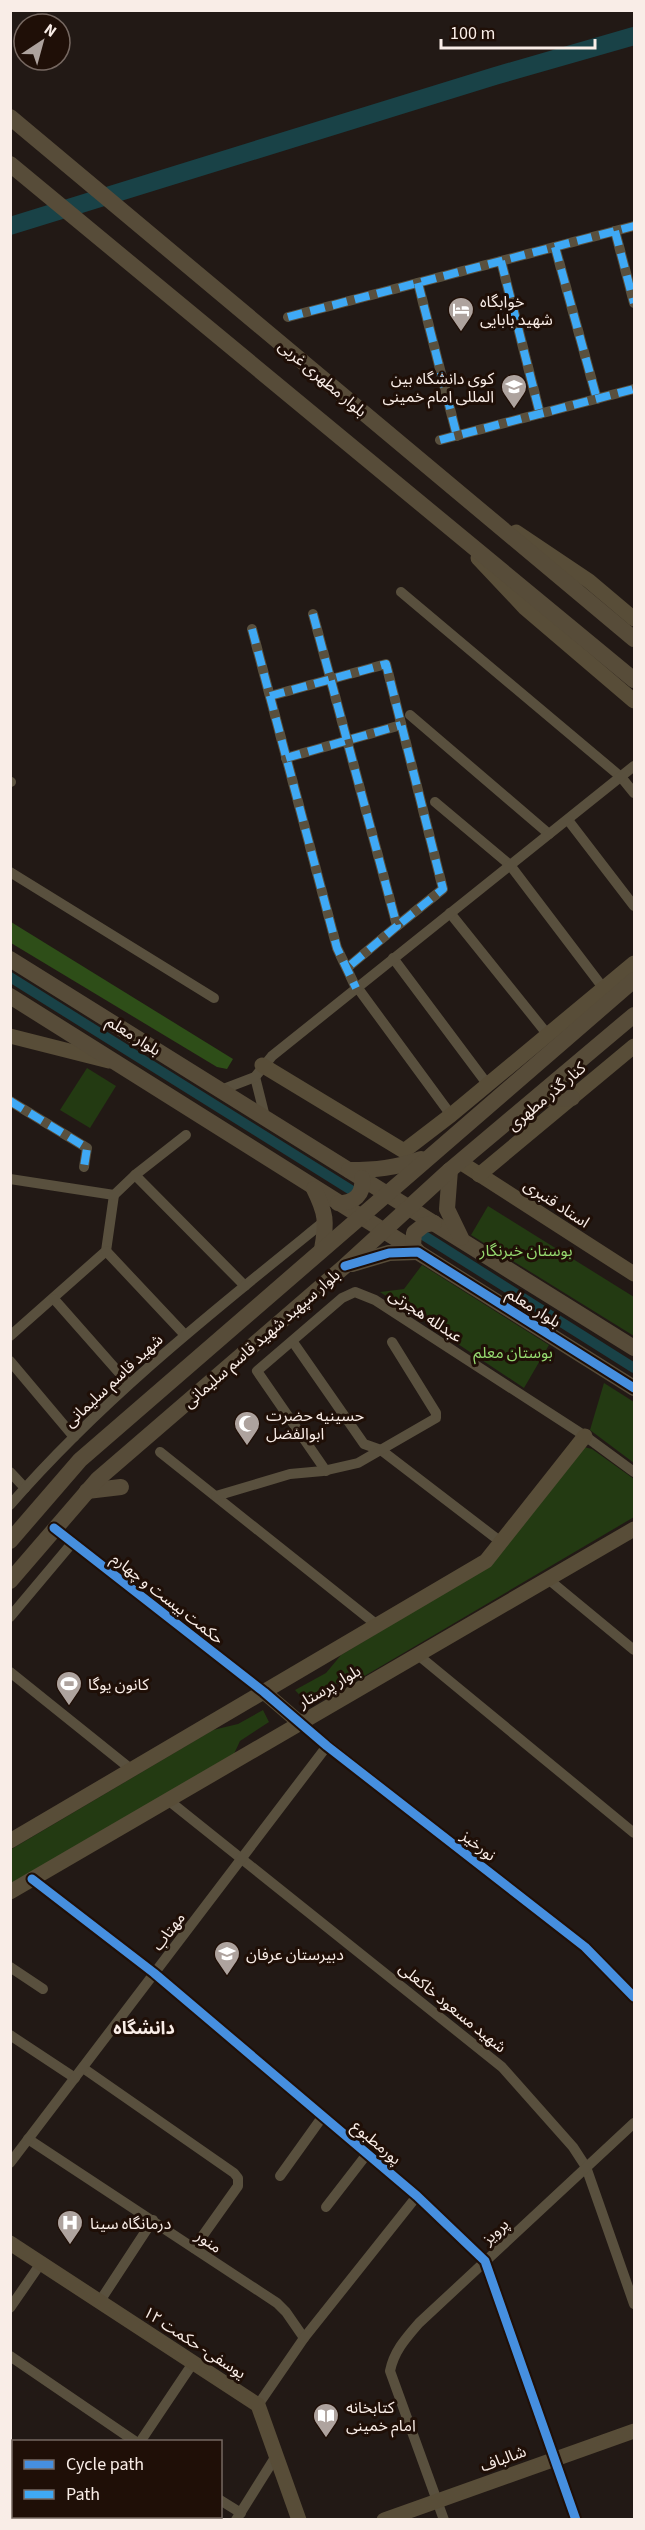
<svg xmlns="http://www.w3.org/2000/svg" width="645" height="2530" font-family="'Source Sans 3','Noto Sans Arabic',sans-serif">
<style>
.green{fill:#233a12}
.forest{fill:#2e4e18}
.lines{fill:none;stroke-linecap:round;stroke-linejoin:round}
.canal{stroke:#194247;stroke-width:10}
.river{stroke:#194247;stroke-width:18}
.street{stroke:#59503e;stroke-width:10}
.secondary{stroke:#584d38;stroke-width:15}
.primary{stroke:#574c39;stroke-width:16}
.quiet{stroke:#3fa9f5;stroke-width:8;stroke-dasharray:15 8;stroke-linecap:butt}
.cycleway-casing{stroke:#1f0f07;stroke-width:13}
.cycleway{stroke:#468fdf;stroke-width:9}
.labels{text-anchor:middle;stroke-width:6;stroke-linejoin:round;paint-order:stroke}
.poi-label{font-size:16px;fill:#f9ede7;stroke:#1f0f07;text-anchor:start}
.street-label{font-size:16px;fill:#f9ede7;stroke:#1f0f07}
.park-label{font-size:16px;fill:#96da70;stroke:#1f0f07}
.neighbourhood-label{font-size:18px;font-weight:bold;fill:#f9ede7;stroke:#1f0f07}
</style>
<rect width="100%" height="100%" fill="#221915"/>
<!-- green -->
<g class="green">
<path d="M87 1068 116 1086 90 1128 60 1110Z"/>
<path d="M488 1206 634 1297V1336L471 1235Z"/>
<path d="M422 1265 549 1345 524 1388 380 1292 404 1289Z"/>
<path d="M604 1383 634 1402V1463L590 1430Z"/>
<path d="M584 1447 592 1449 634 1479V1517L356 1681C335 1680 322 1691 305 1701L295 1690 326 1673 341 1655 489 1566Z"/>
<path d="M263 1710 269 1722 240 1741 234 1754 11 1885 10 1850 213 1730 238 1724Z"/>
</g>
<!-- forest -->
<path class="forest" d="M11 922 233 1059 227 1069 217 1067 11 943Z"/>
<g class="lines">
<!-- canal -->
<g class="canal">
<path d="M10 977 351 1190"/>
<path d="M423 1235 634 1368"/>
</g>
<!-- river -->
<path class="river" d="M10 226 495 76 634 36"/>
<!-- street -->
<g class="street">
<path d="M615 231 634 303"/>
<path d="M555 247 597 399"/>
<path d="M501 261 540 414"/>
<path d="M418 283 457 436"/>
<path d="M288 317 634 226"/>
<path d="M440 440 634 389"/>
<path d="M401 592 621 777 634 793"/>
<path d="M313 614 397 926 347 968"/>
<path d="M252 629 337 948 356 988"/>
<path d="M270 696 386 664 443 889 397 926"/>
<path d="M410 715 549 834"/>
<path d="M286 758 401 725"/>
<path d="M10 782H11"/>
<path d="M435 802 510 865 604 989"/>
<path d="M568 820 634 906"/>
<path d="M10 872 214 998"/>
<path d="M450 913 548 1035"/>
<path d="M393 958 488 1085"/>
<path d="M357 987 451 1115"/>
<path d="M255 1077 265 1117"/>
<path d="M221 1090 255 1077 272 1056 634 766"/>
<path d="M10 1101 87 1148 84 1167"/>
<path d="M135 1175 245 1286"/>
<path d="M10 1179 114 1195 106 1251 10 1336"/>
<path d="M114 1195 135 1175 186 1135"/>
<path d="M106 1251 185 1335"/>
<path d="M54 1299 129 1384"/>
<path d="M293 1342 364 1444 381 1450 501 1542"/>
<path d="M10 1361 74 1437"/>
<path d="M160 1452 377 1625"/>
<path d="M326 1471 257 1371 342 1298 355 1292 375 1300 585 1436 634 1472"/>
<path d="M10 1472 25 1488"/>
<path d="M216 1496 290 1474 323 1471 358 1463 436 1418V1413L392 1342"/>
<path d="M10 1505C104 1397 216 1309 326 1220"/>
<path d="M54 1528 264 1692"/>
<path d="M548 1579 634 1650"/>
<path d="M10 1617 73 1542"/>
<path d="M418 1655 634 1833"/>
<path d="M10 1672 132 1770"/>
<path d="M300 1723 585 1947 634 1997"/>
<path d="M168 1800 502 2067 573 2147 586 2167 634 2304"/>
<path d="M32 1879 154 1973 417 2196 485 2261 576 2520"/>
<path d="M10 1967 43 1989"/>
<path d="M10 2035 75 2078"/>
<path d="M83 2068 234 2173 238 2178V2186L194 2248"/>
<path d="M28 2139 277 2303 286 2312 304 2338"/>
<path d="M10 2163 327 1746"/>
<path d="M280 2176 323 2116"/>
<path d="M326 2207 367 2154"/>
<path d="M100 2301 153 2220"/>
<path d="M10 2308 41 2263"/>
<path d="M10 2356 136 2442"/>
<path d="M258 2405 304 2338 417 2196"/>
<path d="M140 2442 193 2363"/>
<path d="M10 2488 14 2490"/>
<path d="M220 2500 241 2513"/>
<path d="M55 2516 60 2520"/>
<path d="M236 2520 276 2456"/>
<path d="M444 2520 390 2371C394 2351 406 2338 419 2323L634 2123"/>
</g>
<!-- secondary -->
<g class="secondary">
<path d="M516 532 589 581 634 619"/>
<path d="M478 558 525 608 634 701"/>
<path d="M10 1036 109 1061"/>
<path d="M262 1065 404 1151 451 1115 634 963"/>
<path d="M460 1162 634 1274"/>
<path d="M479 1175 634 1046"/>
<path d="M264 1692 300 1723"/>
<path d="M10 1841 486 1561 585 1436"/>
<path d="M10 1892 634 1529"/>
<path d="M10 2243 258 2405 299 2520"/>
<path d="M384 2520 634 2431"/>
</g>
<!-- primary -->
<g class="primary">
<path d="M10 117 634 639"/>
<path d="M10 164 634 680"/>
<path d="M10 959 634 1348"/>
<path d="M10 996 634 1388"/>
<path d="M537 1099 572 1098"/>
<path d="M349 1170C375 1170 396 1168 421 1159"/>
<path d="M450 1170 447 1209 461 1238"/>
<path d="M314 1189C326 1213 327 1222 322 1249"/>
<path d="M338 1203C354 1203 364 1195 362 1178"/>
<path d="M418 1252 413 1246 414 1233 424 1225 434 1223"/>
<path d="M352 1264 389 1253 417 1252"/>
<path d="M87 1491 121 1487"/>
<path d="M10 1541 80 1460 634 980"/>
<path d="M10 1581 98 1479 345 1266 450 1170 634 1015"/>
</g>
<!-- quiet -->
<g class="quiet">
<path d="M615 231 634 303"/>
<path d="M555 247 597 399"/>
<path d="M501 261 540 414"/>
<path d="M418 283 457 436"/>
<path d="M288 317 634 226"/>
<path d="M440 440 634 389"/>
<path d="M313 614 397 926 347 968"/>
<path d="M252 629 337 948 356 988"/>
<path d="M270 696 386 664 443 889 397 926"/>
<path d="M286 758 401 725"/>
<path d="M10 1101 87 1148 84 1167"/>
</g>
<defs>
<g id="cycleway">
<path d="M345 1266 389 1253 418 1252 634 1388"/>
<path d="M54 1528 264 1692 327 1746 585 1947 634 1997"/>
<path d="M32 1879 154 1973 417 2196 485 2261 576 2520"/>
</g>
</defs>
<!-- cycleway casing -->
<use href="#cycleway" class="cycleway-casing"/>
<!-- cycleway -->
<use href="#cycleway" class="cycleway"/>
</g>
<!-- icons -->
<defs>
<symbol id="hotel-pin" viewBox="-11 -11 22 30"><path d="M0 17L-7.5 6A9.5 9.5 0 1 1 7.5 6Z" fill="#aea39e" stroke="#1f0f07"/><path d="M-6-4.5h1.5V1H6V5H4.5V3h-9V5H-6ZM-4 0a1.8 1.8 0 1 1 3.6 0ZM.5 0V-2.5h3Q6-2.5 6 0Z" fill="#fff"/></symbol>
<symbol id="university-pin" viewBox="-11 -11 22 30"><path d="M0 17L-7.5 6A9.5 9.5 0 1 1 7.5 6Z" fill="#aea39e" stroke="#1f0f07"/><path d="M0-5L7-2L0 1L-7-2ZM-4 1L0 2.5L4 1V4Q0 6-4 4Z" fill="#fff"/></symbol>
<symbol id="mosque-pin" viewBox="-11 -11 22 30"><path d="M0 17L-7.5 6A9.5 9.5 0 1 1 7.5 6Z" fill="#aea39e" stroke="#1f0f07"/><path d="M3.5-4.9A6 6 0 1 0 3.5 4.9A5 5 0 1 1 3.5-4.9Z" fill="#fff"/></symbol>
<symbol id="stadium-pin" viewBox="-11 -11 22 30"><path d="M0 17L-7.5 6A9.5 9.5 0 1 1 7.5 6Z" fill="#aea39e" stroke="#1f0f07"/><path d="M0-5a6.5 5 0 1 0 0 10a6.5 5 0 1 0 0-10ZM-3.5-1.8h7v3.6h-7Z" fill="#fff"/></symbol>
<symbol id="school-pin" viewBox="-11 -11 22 30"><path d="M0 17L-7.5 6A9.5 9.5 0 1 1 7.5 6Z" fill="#aea39e" stroke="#1f0f07"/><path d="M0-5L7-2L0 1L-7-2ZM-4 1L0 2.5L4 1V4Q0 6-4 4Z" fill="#fff"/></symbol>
<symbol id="hospital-pin" viewBox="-11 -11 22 30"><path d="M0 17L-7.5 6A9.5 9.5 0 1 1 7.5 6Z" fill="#aea39e" stroke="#1f0f07"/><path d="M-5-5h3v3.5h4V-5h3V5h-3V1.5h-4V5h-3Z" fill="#fff"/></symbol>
<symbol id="library-pin" viewBox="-11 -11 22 30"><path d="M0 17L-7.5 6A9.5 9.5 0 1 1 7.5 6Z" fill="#aea39e" stroke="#1f0f07"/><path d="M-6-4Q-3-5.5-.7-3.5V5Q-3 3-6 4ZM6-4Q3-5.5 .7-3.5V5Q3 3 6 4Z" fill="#fff"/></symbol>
</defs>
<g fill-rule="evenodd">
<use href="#hotel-pin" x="446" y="295" width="30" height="40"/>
<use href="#university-pin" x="499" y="372" width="30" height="40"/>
<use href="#mosque-pin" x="232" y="1409" width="30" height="40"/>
<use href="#stadium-pin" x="54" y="1669" width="30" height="40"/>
<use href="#school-pin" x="212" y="1939" width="30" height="40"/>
<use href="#hospital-pin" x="55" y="2208" width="30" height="40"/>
<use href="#library-pin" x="311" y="2401" width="30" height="40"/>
</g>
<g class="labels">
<!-- poi labels -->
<g class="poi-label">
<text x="480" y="307">خوابگاه<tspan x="480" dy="18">شهید بابایی</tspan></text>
<text x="494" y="384" text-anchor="end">کوی دانشگاه بین<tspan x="494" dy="18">المللی امام خمینی</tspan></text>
<text x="266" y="1421">حسینیه حضرت<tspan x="266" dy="18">ابوالفضل</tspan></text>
<text x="88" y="1690">کانون یوگا</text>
<text x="246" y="1960">دبیرستان عرفان</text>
<text x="90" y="2229">درمانگاه سینا</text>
<text x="346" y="2413">کتابخانه<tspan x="346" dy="18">امام خمینی</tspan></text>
</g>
<!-- street labels -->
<g class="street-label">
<text transform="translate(323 378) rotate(40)" y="6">بلوار مطهری غربی</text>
<text transform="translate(134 1035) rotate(32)" y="6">بلوار معلم</text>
<text transform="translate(546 1096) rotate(-40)" y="6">کنار گذر مطهری</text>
<text transform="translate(557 1203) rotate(33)" y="6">استاد قنبری</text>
<text transform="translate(534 1307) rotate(32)" y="6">بلوار معلم</text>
<text transform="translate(426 1315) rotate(33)" y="6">عبدلله هجرتی</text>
<text transform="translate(261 1338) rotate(-41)" y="6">بلوار سپهبد شهید قاسم سلیمانی</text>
<text transform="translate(113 1380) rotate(-43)" y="6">شهید قاسم سلیمانی</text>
<text transform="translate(168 1598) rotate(38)" y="6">حکمت بیست و چهارم</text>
<text transform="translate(329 1686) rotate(-30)" y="6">بلوار پرستار</text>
<text transform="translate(479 1845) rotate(38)" y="6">نورخیز</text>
<text transform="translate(168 1931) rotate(-53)" y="6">مهتاب</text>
<text transform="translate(453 2007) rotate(39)" y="6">شهید مسعود خاکعلی</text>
<text transform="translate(377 2142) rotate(40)" y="6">پورمطبوع</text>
<text transform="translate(495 2231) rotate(-43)" y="6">پرویز</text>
<text transform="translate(209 2241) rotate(34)" y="6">منور</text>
<text transform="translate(195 2342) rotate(33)" y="6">یوسفی- حکمت ۱۲</text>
<text transform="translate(503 2458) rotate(-20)" y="6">شالباف</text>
</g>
<!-- park labels -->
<g class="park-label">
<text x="526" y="1256">بوستان خبرنگار</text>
<text x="513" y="1358">بوستان معلم</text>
</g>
<!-- neighbourhood labels -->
<g class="neighbourhood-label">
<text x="144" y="2034">دانشگاه</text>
</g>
</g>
<!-- border -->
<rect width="645" height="2530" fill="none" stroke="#f9ede7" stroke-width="24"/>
<!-- legend -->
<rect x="12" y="2440" width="210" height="78" fill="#1f0f07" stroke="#766861" stroke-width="1.5"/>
<rect x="24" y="2460" width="30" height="9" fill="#468fdf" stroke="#766861" stroke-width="1.5"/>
<text x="66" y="2470" font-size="18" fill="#f9ede7">Cycle path</text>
<rect x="24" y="2490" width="30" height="9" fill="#3fa9f5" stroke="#766861" stroke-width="1.5"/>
<text x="66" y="2500" font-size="18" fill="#f9ede7">Path</text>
<!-- north arrow -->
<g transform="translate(42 42) rotate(36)"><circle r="28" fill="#1f0f07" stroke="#766861" stroke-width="1.5"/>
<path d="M0-4.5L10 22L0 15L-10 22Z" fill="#aea39e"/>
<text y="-9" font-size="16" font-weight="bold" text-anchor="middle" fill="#f9ede7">N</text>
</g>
<!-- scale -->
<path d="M441 39v9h154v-9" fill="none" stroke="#f9ede7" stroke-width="3"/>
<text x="450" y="39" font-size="18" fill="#f9ede7" stroke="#1f0f07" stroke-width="4.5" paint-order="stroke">100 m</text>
</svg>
